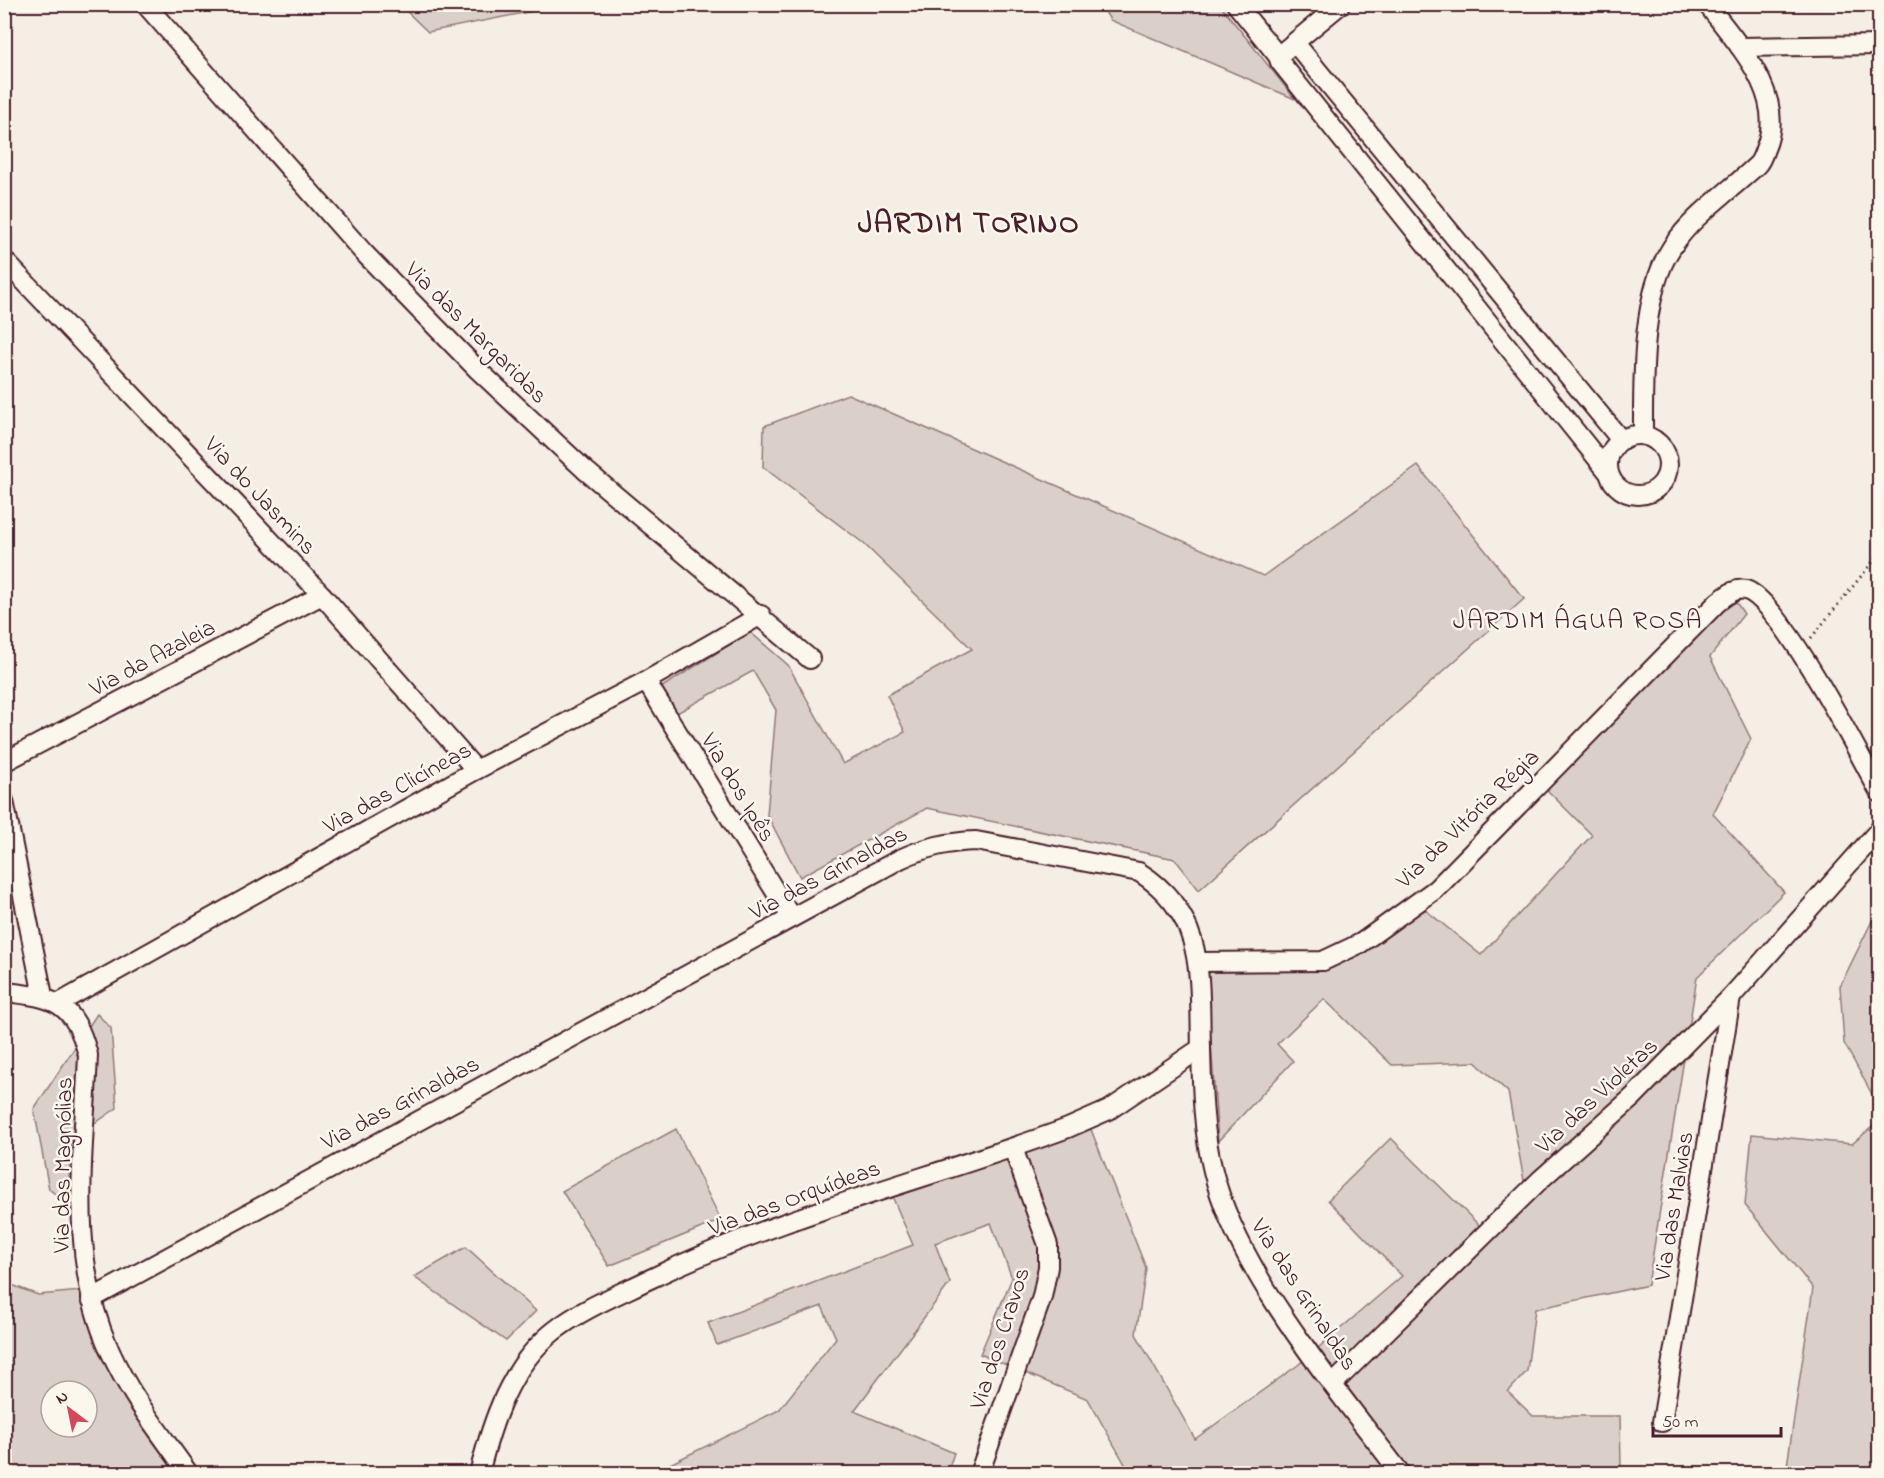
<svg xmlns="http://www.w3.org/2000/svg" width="1884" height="1478" font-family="'Indie Flower',sans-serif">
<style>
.green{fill:#dbd0c9;stroke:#92787a;stroke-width:1.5;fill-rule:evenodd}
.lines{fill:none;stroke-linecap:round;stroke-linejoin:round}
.minor-casing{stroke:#4a1f2b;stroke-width:22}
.path{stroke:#4a1f2b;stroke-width:3;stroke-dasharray:1.5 4.5;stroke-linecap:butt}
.minor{stroke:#fbf7ec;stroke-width:18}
.labels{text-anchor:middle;stroke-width:5;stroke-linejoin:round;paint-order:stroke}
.street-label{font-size:24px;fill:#4a1f2b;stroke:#fbf7ec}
.neighbourhood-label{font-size:26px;letter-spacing:1.5px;fill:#4a1f2b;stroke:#fbf7ec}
.district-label{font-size:30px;font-weight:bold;letter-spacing:1.5px;fill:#4a1f2b;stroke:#fbf7ec}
</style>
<rect width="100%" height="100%" fill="#f4eee4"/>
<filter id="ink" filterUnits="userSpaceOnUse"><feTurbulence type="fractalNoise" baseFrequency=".0167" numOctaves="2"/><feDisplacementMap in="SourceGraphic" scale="12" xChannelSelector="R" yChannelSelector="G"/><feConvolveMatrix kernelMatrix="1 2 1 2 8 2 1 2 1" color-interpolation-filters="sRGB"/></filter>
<g filter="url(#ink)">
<!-- green -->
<g class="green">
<path d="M400 5H563L428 32Z"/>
<path d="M1101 5H1220L1295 99 1110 20Z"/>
<path d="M848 394 1263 576 1418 466 1524 599 1199 890 1175 859 927 808 800 877 767 815 776 710 753 671 677 713 662 687 750 632 788 665 843 764 905 732 887 695 972 649 863 543 763 467 764 426Z"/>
<path d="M1730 593 1744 614 1710 657 1751 739 1713 814 1784 892 1697 977 1648 1285 1535 1309 1527 1371 1508 1392 1533 1416H1620L1621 1468 1667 1473 1318 1474 1317 1468 1274 1467 1267 1474 1130 1473 1088 1399 980 1354 1012 1278 991 1223 935 1243 950 1283 854 1411 954 1453 947 1473 614 1474 616 1471 662 1468 779 1410 836 1338 822 1306 717 1345 708 1323 913 1245 892 1196 1088 1122 1146 1268 1136 1334 1195 1439 1298 1365 1402 1276 1328 1200 1391 1138 1493 1239 1528 1203 1508 1092 1475 1062 1392 1065 1324 999 1277 1044 1293 1061 1218 1141 1206 972 1324 969 1423 908 1481 955 1592 835 1543 786Z"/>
<path d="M1879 913V1107L1844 1043 1840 986 1874 917Z"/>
<path d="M97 1014 111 1028 117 1108 71 1140 68 1204 49 1189 34 1109Z"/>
<path d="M1879 1121V1473H1786L1813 1288 1745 1205 1752 1134 1852 1144Z"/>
<path d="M676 1129 721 1220 609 1266 562 1191Z"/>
<path d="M466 1247 536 1311 506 1341 414 1277Z"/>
<path d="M4 1282 38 1295 81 1291 131 1409 175 1473H5ZM51 1391H87V1427H51Z"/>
</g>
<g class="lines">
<defs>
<g id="minor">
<path d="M145 4 364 253 478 370 585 470 810 659"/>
<path d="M1236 4 1278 56"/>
<path d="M1341 4 1278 56 1280 62 1608 472"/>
<path d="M1295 43 1621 440"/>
<path d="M1740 47 1880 45"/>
<path d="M4 260 322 595 476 770"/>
<circle cx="1638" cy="465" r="30"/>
<path d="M1643 435C1643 380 1641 294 1672 247 1693 215 1729 192 1757 165 1761 161 1763 155 1765 149 1788 96 1737 44 1707 4"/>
<path d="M646 681 791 917"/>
<path d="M4 762 322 595"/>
<path d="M4 801 43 996"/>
<path d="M1198 962 1323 961 1361 943 1436 889 1718 602C1726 596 1735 587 1746 590 1781 601 1860 756 1880 793"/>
<path d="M4 992C55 997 74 1002 88 1055 84 1154 67 1258 110 1351 130 1396 161 1434 189 1474"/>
<path d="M59 1003 476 770 646 681 761 615"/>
<path d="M91 1299C360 1150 630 1004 900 859 926 847 948 842 976 841L1139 872C1207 915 1199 978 1201 1049 1202 1089 1203 1132 1213 1171 1238 1274 1337 1389 1401 1474"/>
<path d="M1333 1384 1540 1180 1633 1097 1731 997 1880 829"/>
<path d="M1662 1422 1731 997"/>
<path d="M479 1474C492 1421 510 1366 554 1331 582 1309 617 1295 650 1279 784 1214 929 1179 1068 1128L1109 1110 1201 1048"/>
<path d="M979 1474 1042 1297 1048 1267V1245L1013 1148"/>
</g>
</defs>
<!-- minor casing -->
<use href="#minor" class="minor-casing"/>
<!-- path -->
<path class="path" d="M1811 638 1880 553"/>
<!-- minor -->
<use href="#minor" class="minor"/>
</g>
</g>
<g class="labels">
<!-- street labels -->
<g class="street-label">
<text transform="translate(477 332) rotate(45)" y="8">Via das Margaridas</text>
<text transform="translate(261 495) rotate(47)" y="8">Via do Jasmins</text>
<text transform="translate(152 657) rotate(-28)" y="8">Via da Azaleia</text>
<text transform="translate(397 787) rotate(-29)" y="8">Via das Clicíneas</text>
<text transform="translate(739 787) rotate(59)" y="8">Via dos Ipês</text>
<text transform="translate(1467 818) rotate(-44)" y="8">Via da Vitória Régia</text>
<text transform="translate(828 872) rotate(-28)" y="8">Via das Grinaldas</text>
<text transform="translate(1596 1095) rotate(-43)" y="8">Via das Violetas</text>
<text transform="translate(400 1102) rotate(-28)" y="8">Via das Grinaldas</text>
<text transform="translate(62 1165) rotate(-89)" y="8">Via das Magnólias</text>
<text transform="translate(794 1197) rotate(-20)" y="8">Via das Orquídeas</text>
<text transform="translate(1673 1206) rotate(-81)" y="8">Via das Malvias</text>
<text transform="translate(1305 1294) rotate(57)" y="8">Via das Grinaldas</text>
<text transform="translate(999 1338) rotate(-72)" y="8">Via dos Cravos</text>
</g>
<!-- neighbourhood labels -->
<g class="neighbourhood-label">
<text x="1578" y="628">JARDIM ÁGUA ROSA</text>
</g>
<!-- district labels -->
<g class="district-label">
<text x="969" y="232">JARDIM TORINO</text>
</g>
</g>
<!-- margin -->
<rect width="1884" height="1478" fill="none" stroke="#fbf7ec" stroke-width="24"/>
<rect x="12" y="12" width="1860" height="1454" fill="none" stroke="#4a1f2b" stroke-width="2" filter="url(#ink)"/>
<!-- north arrow -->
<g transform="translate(69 1409) rotate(328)"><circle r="28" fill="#fbf7ec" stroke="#b4a19f" stroke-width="1.5"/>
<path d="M0-4.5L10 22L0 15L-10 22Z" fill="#d1495b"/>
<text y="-9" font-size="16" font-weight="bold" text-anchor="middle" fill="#4a1f2b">N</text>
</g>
<!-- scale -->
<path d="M1653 1427v9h128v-9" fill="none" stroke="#4a1f2b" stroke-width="3"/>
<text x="1662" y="1427" font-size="18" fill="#4a1f2b" stroke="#fbf7ec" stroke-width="4.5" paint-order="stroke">50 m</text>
</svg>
